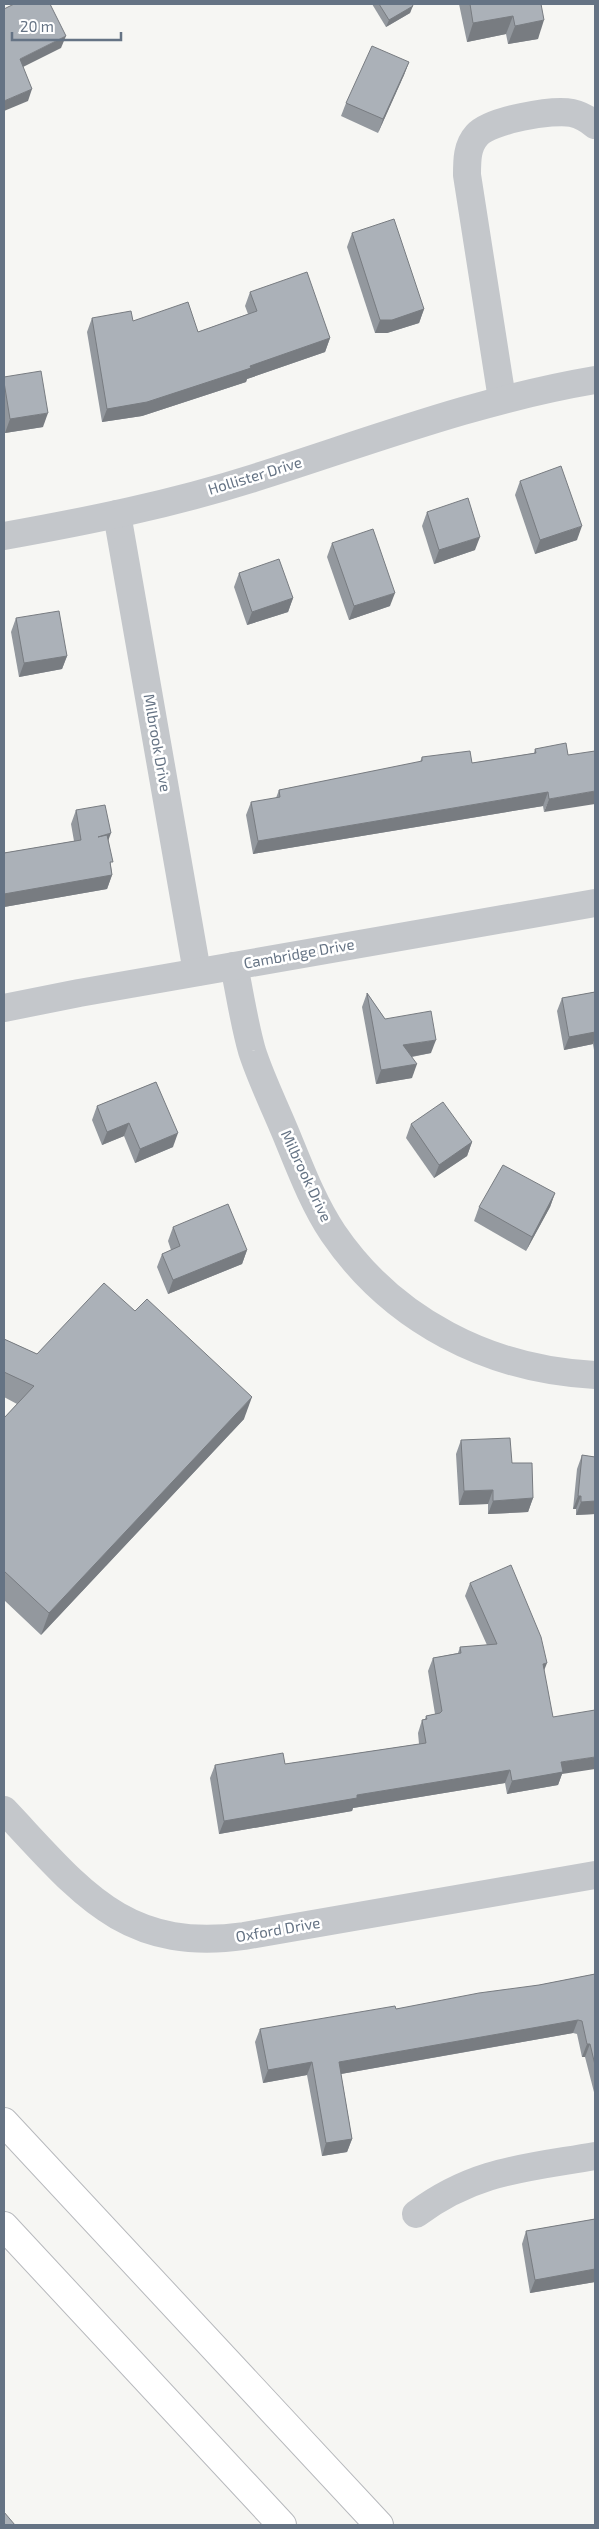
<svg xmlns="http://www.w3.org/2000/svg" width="599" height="2529" font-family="'Exo 2',sans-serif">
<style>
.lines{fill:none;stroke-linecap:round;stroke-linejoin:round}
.highway-casing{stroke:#b7b9bd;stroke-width:30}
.street{stroke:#c4c7cb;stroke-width:28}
.highway{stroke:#fff;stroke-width:28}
.wall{fill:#93989e}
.shaded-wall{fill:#787c81}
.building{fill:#abb1b8;stroke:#787c81}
.labels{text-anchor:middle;stroke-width:5;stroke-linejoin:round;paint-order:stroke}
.street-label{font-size:15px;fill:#657384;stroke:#fff}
</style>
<rect width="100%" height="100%" fill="#f6f6f3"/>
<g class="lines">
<defs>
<g id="highway">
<path d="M4 2122 379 2525"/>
<path d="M4 2226 282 2525"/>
</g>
</defs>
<!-- highway casing -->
<use href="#highway" class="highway-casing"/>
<!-- street -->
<g class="street">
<path d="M502 399 467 175C467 160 467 146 477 135 490 120 553 109 572 113 581 115 588 119 595 125"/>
<path d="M117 514 197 972"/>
<path d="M4 536C88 521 172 504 254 478 368 442 477 400 595 380"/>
<path d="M234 966C240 994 244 1023 252 1051 261 1079 275 1107 286 1134 300 1168 313 1203 333 1233 393 1321 490 1370 595 1375"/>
<path d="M4 1008 79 993 595 903"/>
<path d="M4 1810C79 1889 123 1953 244 1936L595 1875"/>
<path d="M416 2214C475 2170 526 2168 595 2156"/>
</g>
<!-- highway -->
<use href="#highway" class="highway"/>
</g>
<!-- wall -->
<g class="wall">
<path d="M372 4H412L410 13 386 27Z"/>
<path d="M459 4H541L538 39 508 44 506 34 467 42Z"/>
<path d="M409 62 404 75 378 133 341 116 346 103Z"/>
<path d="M352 233 424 309 419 323 387 333H375L347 247Z"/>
<path d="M250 292 330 338 325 352 247 379 246 382 142 416 102 422 87 332 92 318 133 321 198 332 248 314 245 306Z"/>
<path d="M4 377 43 427 5 433 4 427Z"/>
<path d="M520 481 577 540 535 554 515 495Z"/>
<path d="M427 512 475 550 434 564 422 526Z"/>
<path d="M332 543 390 606 349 620 327 557Z"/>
<path d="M239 573 293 598 288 612 247 625 234 587Z"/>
<path d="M16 618 67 656 62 669 19 677 11 632Z"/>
<path d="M535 749 568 755 544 812 543 806 253 854 246 815 251 802 276 798 279 790 420 762 422 757 472 763 534 753Z"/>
<path d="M76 810 108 840 112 875 107 889 4 907V853L74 841 71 824Z"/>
<path d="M595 992V1056L593 1044 564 1050 557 1011 562 998Z"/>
<path d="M367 993 385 1019 431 1053 412 1057V1078L376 1084 362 1007Z"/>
<path d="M156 1082 173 1147 135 1163 124 1136 102 1145 92 1120 97 1106Z"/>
<path d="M411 1124 472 1142 467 1156 434 1178 406 1138Z"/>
<path d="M555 1193 550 1207 526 1251 474 1221 479 1207Z"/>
<path d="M173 1227 247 1250 242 1264 168 1294 157 1267 162 1254 171 1250 168 1241Z"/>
<path d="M135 1311 244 1419 41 1635 4 1600V1418L17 1404 4 1397V1339L37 1354Z"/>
<path d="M461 1440 512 1463 533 1498 528 1512 488 1514V1504L459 1505 456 1454Z"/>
<path d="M582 1455 595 1457V1514L576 1515V1509H573L577 1469Z"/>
<path d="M470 1583 544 1671 562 1774 558 1785 507 1794 505 1783 353 1808 352 1811 219 1834 210 1778 215 1765 285 1764 419 1744 418 1733 422 1720 425 1719 426 1716 435 1714 428 1671 433 1658 458 1653 460 1647 487 1645 465 1596Z"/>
<path d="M595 1974V2096L585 2057H582L577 2034 573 2033 341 2074 352 2139 347 2152 322 2156 307 2075 263 2083 255 2042 260 2029 396 2009 539 1985Z"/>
<path d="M595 2219V2282L530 2293 522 2244 526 2231Z"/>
</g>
<!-- shaded-wall -->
<g class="shaded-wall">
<path d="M413 6 410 13 386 27 389 20Z"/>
<path d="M513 16 506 34 467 42 473 23Z"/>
<path d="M544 20 538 39 508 44 515 26Z"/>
<path d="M66 36 61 48 15 71 20 59Z"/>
<path d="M409 62 404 75 378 133 383 119Z"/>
<path d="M32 89 28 101 4 111V101Z"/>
<path d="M424 309 419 323 387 333H375L380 320Z"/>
<path d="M330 338 325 352 247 379 246 382 142 416 102 422 107 409 250 366Z"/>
<path d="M48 413 43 427 5 433 10 419Z"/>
<path d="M582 526 577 540 535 554 540 540Z"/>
<path d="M480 537 475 550 434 564 439 550Z"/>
<path d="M395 593 390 606 349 620 354 606Z"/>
<path d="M293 598 288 612 247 625 252 612Z"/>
<path d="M67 656 62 669 19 677 24 663Z"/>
<path d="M595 791V804L544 812 549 799Z"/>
<path d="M548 792 543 806 253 854 258 841Z"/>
<path d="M111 833 106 847 98 837Z"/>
<path d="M112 875 107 889 4 907V894Z"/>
<path d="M595 1032V1037L593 1044 564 1050 569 1037Z"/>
<path d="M436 1040 431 1053 398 1059 403 1045Z"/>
<path d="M417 1064 412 1078 376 1084 381 1070Z"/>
<path d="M129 1123 124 1136 102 1145 107 1132Z"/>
<path d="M178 1133 173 1147 135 1163 140 1149Z"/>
<path d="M472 1142 467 1156 434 1178 439 1165Z"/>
<path d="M555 1193 550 1207 526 1251 532 1237Z"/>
<path d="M247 1250 242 1264 168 1294 173 1280Z"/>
<path d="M252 1397 244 1419 41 1635 49 1613Z"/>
<path d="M493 1490 488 1504 459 1505 464 1491Z"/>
<path d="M578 1496H581L576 1509H573Z"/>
<path d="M533 1498 528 1512 488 1514 493 1501Z"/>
<path d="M595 1501V1514L576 1515 581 1502Z"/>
<path d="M547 1663 542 1676 543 1664Z"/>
<path d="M595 1757V1769L562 1774 558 1785 507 1794 512 1781 561 1762Z"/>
<path d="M510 1770 505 1783 353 1808 352 1811 219 1834 224 1821 357 1795Z"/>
<path d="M578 2020 573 2033 335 2075 339 2062Z"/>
<path d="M587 2044H590L585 2057H582Z"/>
<path d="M312 2062 307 2075 263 2083 268 2070Z"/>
<path d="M352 2139 347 2152 322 2156 326 2143Z"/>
<path d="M595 2269V2282L530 2293 535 2280Z"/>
</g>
<!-- building -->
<g class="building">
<path d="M14 4H50L66 36 20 59 32 89 4 101V9Z"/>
<path d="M379 4H412L413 6 389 20Z"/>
<path d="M470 4H541L544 20 515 26 513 16 473 23Z"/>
<path d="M372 46 409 62 383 119 346 103Z"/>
<path d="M394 219 424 309 392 320H380L352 233Z"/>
<path d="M307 272 330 338 250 366 251 368 147 402 107 409 92 318 131 311 133 321 188 302 198 332 257 311 250 292Z"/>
<path d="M41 371 48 413 10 419 4 382V377Z"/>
<path d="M561 466 582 526 540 540 520 481Z"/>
<path d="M468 498 480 537 439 550 427 512Z"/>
<path d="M373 529 395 593 354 606 332 543Z"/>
<path d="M279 559 293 598 252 612 239 573Z"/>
<path d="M59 611 67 656 24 663 16 618Z"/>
<path d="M566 743 568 755 595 751V791L549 799 548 792 258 841 251 802 280 797 279 790 422 761V757L470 751 472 763 536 753 535 749Z"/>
<path d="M105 805 111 833 98 837 107 835 113 862H110L112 875 4 894V853L81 840 76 810Z"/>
<path d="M595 992V1032L569 1037 562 998Z"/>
<path d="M367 993 385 1019 431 1011 436 1040 403 1045 417 1064 381 1070Z"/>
<path d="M156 1082 178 1133 140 1149 129 1123 107 1132 97 1106Z"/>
<path d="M443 1102 472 1142 439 1165 411 1124Z"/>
<path d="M503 1165 555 1193 532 1237 479 1207Z"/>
<path d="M228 1204 247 1250 173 1280 162 1254 180 1246 173 1227Z"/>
<path d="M104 1283 135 1311 147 1299 252 1397 49 1613 4 1571V1418L34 1386 4 1372V1339L37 1354Z"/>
<path d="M510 1438 512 1463H532L533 1498 493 1501V1490L464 1491 461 1440Z"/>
<path d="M582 1455 595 1457V1501L581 1502V1496H578Z"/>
<path d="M511 1565 541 1637 547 1663 543 1664 553 1717 595 1710V1757L561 1762 563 1772 512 1781 510 1770 357 1795V1798L224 1821 215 1765 283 1753 285 1764 426 1743 422 1720 427 1719 426 1716 440 1713 442 1711 433 1658 461 1653 460 1647 497 1644 470 1583Z"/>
<path d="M595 1974V2065L590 2044H587L582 2021 578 2020 339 2062 352 2139 326 2143 312 2062 268 2070 260 2029 395 2006 396 2009 479 1993 539 1985Z"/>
<path d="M595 2219V2269L535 2280 526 2231Z"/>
<path d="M4 2512 15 2525H4Z"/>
</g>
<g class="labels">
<!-- street labels -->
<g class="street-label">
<text transform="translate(255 476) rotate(-17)" y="5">Hollister Drive</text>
<text transform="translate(157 743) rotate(80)" y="5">Milbrook Drive</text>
<text transform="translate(299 954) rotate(-10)" y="5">Cambridge Drive</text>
<text transform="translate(306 1176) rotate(65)" y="5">Milbrook Drive</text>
<text transform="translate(278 1930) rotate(-10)" y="5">Oxford Drive</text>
</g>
</g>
<!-- border -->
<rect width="599" height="2529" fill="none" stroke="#657384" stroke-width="10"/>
<!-- scale -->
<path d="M12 32v8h109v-8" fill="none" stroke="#657384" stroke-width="2.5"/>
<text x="20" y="32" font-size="15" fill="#657384" stroke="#ffffff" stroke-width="4" paint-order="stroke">20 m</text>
</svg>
